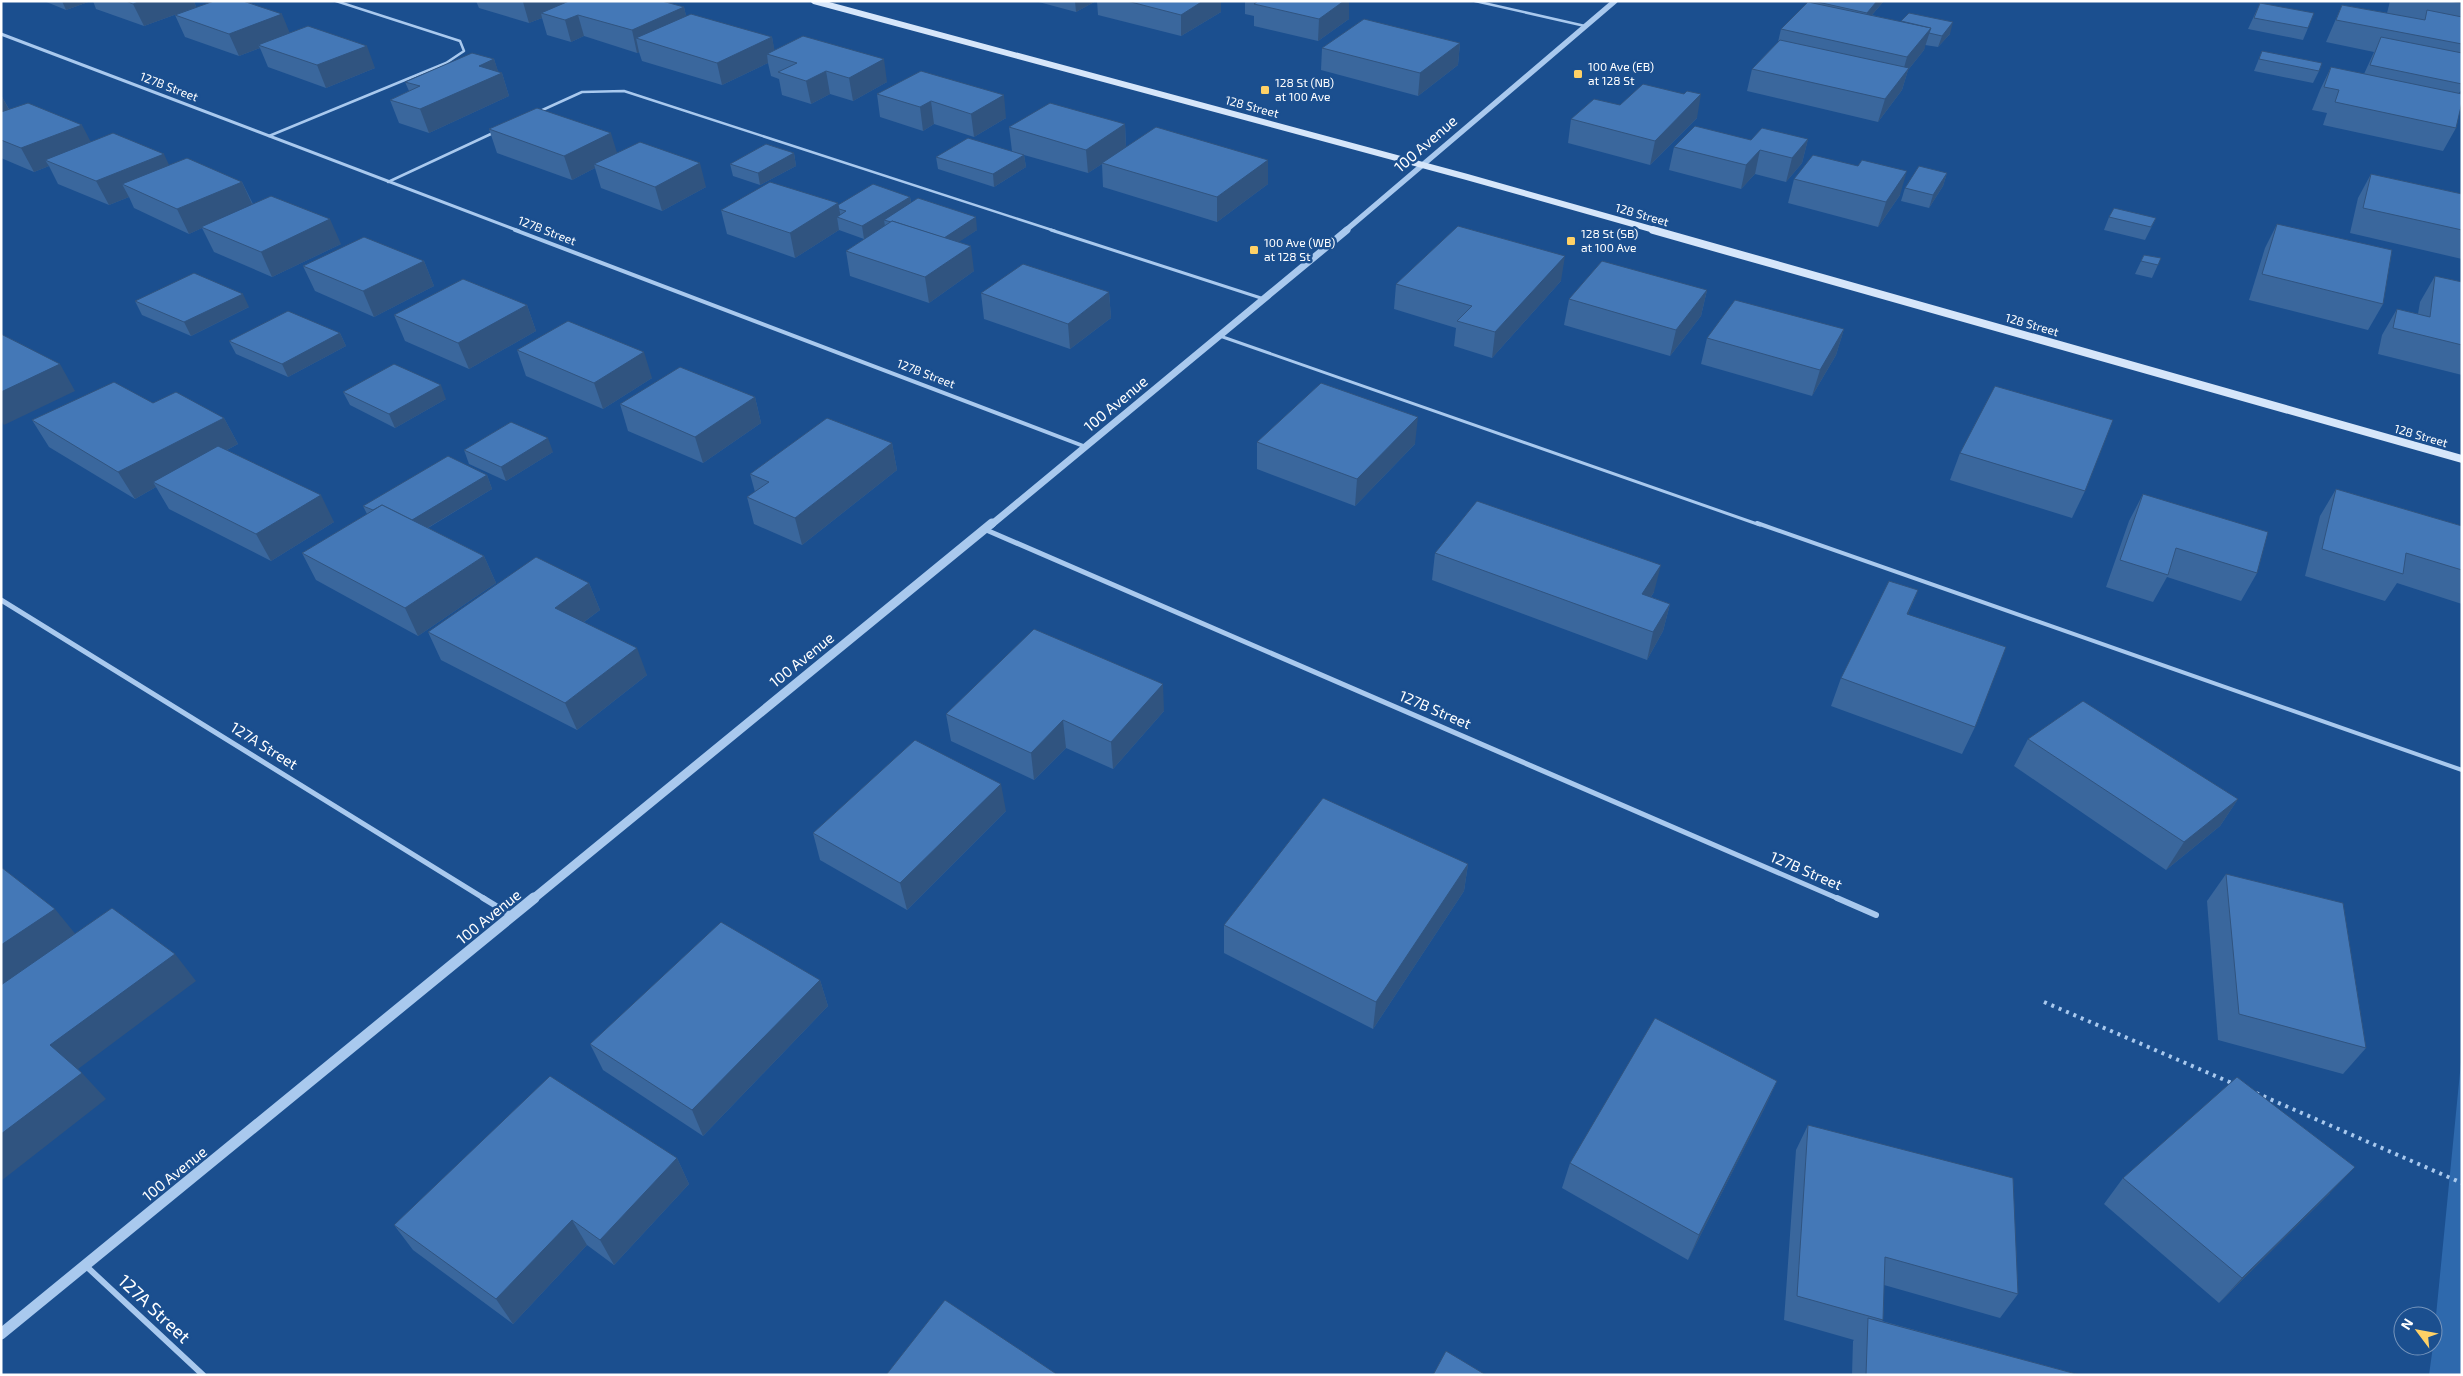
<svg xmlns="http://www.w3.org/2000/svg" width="2463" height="1376" font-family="'Exo 2',sans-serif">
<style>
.green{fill:#2e69ad}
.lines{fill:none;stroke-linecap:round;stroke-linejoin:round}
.path{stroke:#a9c9ee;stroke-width:4;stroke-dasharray:3 5;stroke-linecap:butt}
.service-far2{stroke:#a9c9ee;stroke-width:2.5}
.service-far1{stroke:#a9c9ee;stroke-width:3}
.service{stroke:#a9c9ee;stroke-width:4}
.minor-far3{stroke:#a9c9ee;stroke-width:3}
.minor-far2{stroke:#a9c9ee;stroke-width:4}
.minor-far1{stroke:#a9c9ee;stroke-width:5}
.minor{stroke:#a9c9ee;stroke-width:6}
.tertiary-far3{stroke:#a9c9ee;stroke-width:5.5}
.tertiary-far2{stroke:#a9c9ee;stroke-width:7}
.tertiary-far1{stroke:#a9c9ee;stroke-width:9}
.tertiary{stroke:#a9c9ee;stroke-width:11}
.secondary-far1{stroke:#d6e6fa;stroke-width:6}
.secondary{stroke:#d6e6fa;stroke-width:8}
.wall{fill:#3a679d}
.shaded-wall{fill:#305480}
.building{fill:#4478b7;stroke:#305480}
.poi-dot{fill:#ffd166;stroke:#1b4f8f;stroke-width:2}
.labels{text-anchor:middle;stroke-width:5;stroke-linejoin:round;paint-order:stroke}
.far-poi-label{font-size:12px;fill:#fff;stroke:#1b4f8f;text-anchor:start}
.far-street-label{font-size:12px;fill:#fff;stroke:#1b4f8f}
.street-label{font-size:15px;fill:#fff;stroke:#1b4f8f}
.near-street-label{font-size:18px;fill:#fff;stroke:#1b4f8f}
</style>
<rect width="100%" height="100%" fill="#1b4f8f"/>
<!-- green -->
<path class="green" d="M2462 1052V1375H2429L2433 1346Z"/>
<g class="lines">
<!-- path -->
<g class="path">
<path d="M2044 1002 2234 1084"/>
<path d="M2256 1093 2462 1183"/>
</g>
<!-- service-far2 -->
<g class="service-far2">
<path d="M1475 1 1585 26"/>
<path d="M538 112 582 92 624 91 1055 231"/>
<path d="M269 136 446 63 464 51 460 41 336 1"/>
<path d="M388 182 493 133"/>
</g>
<!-- service-far1 -->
<g class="service-far1">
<path d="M1051 230 1264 299"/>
<path d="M1220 336 1760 525"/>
</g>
<!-- service -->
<path class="service" d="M1757 523 2462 770"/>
<!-- minor-far3 -->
<path class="minor-far3" d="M1 34 519 231"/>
<!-- minor-far2 -->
<path class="minor-far2" d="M515 230 1086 447"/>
<!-- minor-far1 -->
<g class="minor-far1">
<path d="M984 529 1839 899"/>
<path d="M1 600 485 899"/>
</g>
<!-- minor -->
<g class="minor">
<path d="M483 898 511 915"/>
<path d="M1837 898 1876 915"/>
<path d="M86 1266 203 1375"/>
</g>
<!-- tertiary-far3 -->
<path class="tertiary-far3" d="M1345 231 1615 1"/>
<!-- tertiary-far2 -->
<path class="tertiary-far2" d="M991 525 1347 230"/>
<!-- tertiary-far1 -->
<path class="tertiary-far1" d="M533 899 992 523"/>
<!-- tertiary -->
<path class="tertiary" d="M1 1334 534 898"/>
<!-- secondary-far1 -->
<path class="secondary-far1" d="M814 1 1467 177 1658 231"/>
<!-- secondary -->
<path class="secondary" d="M1653 230 2462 459"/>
</g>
<!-- wall -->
<g class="wall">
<path d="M44 1H91L66 10Z"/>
<path d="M93 1H194L196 7 144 26 96 9Z"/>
<path d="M476 1H662L684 7 686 16 772 37 774 50 887 82 853 101 830 94 811 104 782 95 779 79 771 76 768 63 722 85 642 61 639 52 637 53 584 36 571 42 547 35 542 18 529 23 479 8Z"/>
<path d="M1035 1H1096L1076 12Z"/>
<path d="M1097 1H1221V12L1181 36 1098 15Z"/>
<path d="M1245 1H1349V19L1318 41 1254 26V16L1245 14Z"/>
<path d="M1813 1H1884L1872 15 1950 34 1938 47 1925 45 1924 50 1908 70 1902 90 1878 122 1747 91 1752 69 1778 42 1781 29 1812 3Z"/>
<path d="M2390 1H2462V89L2459 93 2456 128 2443 151 2323 125 2327 113 2312 110 2320 90 2331 67 2364 74 2374 52 2326 42 2342 5 2387 13Z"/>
<path d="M2260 3 2308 28 2303 40 2248 29Z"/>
<path d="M175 15 290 33 375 68 326 88 268 67 260 48 239 56 185 37Z"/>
<path d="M1460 43 1458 65 1418 96 1321 70 1322 48Z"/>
<path d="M2262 51 2319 71 2313 83 2254 71Z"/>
<path d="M494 59 498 72 502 73 509 96 429 133 399 123 390 100 409 91 405 82Z"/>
<path d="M921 71 1006 118 974 137 934 124 923 131 880 117 877 94Z"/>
<path d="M1 95 9 109 91 142 169 165 242 182 253 204 341 244 272 277 214 252 202 228 189 234 134 208 129 197 109 205 58 184 49 166 34 172 1 158Z"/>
<path d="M1697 118 1650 165 1568 143 1571 119Z"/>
<path d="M1125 124 1126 147 1268 184 1217 222 1103 187 1102 164 1088 173 1024 155 1026 167 994 187 938 169 936 157 1012 151 1009 127Z"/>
<path d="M489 129 617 153 706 187 662 211 601 188 595 168 572 180 497 153Z"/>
<path d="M1808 139 1802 163 1786 182 1755 174 1741 189 1669 170 1674 147 1751 140Z"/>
<path d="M794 153 796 166 760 185 733 176 730 164Z"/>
<path d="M1947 173 1943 186 1929 208 1901 201 1905 188Z"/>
<path d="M2371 174 2462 194V259L2350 233 2358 198Z"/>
<path d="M1794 179 1900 195 1878 227 1788 203Z"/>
<path d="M910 197 911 202 977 230 958 242 974 271 929 303 850 276 846 251 883 227 864 239 839 230 795 258 727 234 721 210 838 203V205Z"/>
<path d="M2109 217 2156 218 2145 240 2104 230Z"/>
<path d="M2277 224 2383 304 2368 330 2249 300 2265 248Z"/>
<path d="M2144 255 2161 258 2152 278 2135 274Z"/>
<path d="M424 261 434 286 374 317 315 291 303 266Z"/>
<path d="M2435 276 2462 282V375L2378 354 2382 335 2397 309 2418 314 2420 302Z"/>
<path d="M1561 281 1492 358 1454 346 1456 328 1394 309 1396 284Z"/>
<path d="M1707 290 1701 316 1670 356 1564 325 1569 299Z"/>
<path d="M1109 292 1111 318 1070 349 984 319 981 293Z"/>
<path d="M135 301 249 307 191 336 142 315Z"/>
<path d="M527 305 536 331 469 369 405 341 394 315Z"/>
<path d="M1844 329 1836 355 1812 396 1701 364 1707 338Z"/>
<path d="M340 333 346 346 288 377 236 354 229 341Z"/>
<path d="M517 350 652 378 603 409 526 376Z"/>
<path d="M343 392 446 399 395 428 350 405Z"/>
<path d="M755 397 761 423 703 463 628 431 620 404Z"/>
<path d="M224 418 238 444 227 450 334 522 271 561 169 509 156 487 135 499 49 447 32 420Z"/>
<path d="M1257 442 1415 444 1355 506 1257 469Z"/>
<path d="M892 443 897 470 802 545 754 524 747 497 755 492 750 474Z"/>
<path d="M464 450 553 452 506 481 469 464Z"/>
<path d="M1960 453 2085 491 2072 518 1950 480Z"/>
<path d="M487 475 492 489 428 528 484 556 496 583 418 636 316 580 302 553 367 514 363 506Z"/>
<path d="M2336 489 2462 526V604L2397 583 2385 601 2305 576 2320 516Z"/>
<path d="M2143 494 2257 573 2241 601 2167 577 2153 602 2106 587 2129 521Z"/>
<path d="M1435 553 1654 592 1651 597 1670 604 1663 631 1647 660 1432 580Z"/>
<path d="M589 583 600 610 584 622 647 675 577 730 441 660 428 632Z"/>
<path d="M1918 590 1908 614 1975 727 1962 754 1831 706 1841 678Z"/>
<path d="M1164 711 1113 769 1066 748 1034 780 951 741 946 714Z"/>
<path d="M2028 739 2238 799 2220 826 2166 870 2014 766Z"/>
<path d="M1006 811 907 910 820 860 813 833Z"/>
<path d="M1468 864 1464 891 1373 1029 1224 953V925Z"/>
<path d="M2226 874 2366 1048 2343 1074 2218 1040 2207 901Z"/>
<path d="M820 980 828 1006 703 1136 603 1070 590 1044Z"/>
<path d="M1777 1081 1765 1107 1688 1260 1562 1188 1570 1163Z"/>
<path d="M1808 1125 2018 1294 2000 1318 1884 1285 1883 1320 1882 1321 2080 1375H1852L1853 1341 1854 1340 1784 1320 1796 1150Z"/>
<path d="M677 1158 689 1184 614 1265 587 1245 513 1324 413 1250 394 1225Z"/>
<path d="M2123 1178 2330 1193 2219 1303 2104 1204Z"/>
</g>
<!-- shaded-wall -->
<g class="shaded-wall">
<path d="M62 1H91L66 10Z"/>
<path d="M141 1H194L196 7 144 26 133 4Z"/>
<path d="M523 1H581L541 13 542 18 529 23 523 2Z"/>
<path d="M1075 1H1096L1076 12Z"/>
<path d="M1203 1H1221V12L1181 36V15Z"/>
<path d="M1344 1H1349V19L1318 41 1319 19Z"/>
<path d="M1877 1H1884L1864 24 1867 13Z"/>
<path d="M684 7 689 29 636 38 639 52 637 53 632 30Z"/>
<path d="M282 14 291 36 258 45 260 48 239 56 229 34Z"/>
<path d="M578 15 584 36 571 42 565 20Z"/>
<path d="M1953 22 1950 34 1938 47 1942 36Z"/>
<path d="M1931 28 1924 50 1908 70 1902 90 1878 122 1885 99 1901 78 1907 57Z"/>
<path d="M772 37 776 57 767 54 768 63 722 85 717 63Z"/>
<path d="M1460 43 1458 65 1418 96 1420 73Z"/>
<path d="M367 46 375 68 326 88 317 65Z"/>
<path d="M494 59 499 74 502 73 509 96 429 133 420 109 479 66Z"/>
<path d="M884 59 887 82 853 101 849 78Z"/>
<path d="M826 71 830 94 811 104 806 81Z"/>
<path d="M1701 94 1697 118 1650 165 1655 141Z"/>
<path d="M1 95 13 117 1 121Z"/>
<path d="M1004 95 1006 118 974 137 971 114Z"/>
<path d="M931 101 934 124 923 131 920 107Z"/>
<path d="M1125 124 1126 148 1102 163V164L1088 173 1086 150Z"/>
<path d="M82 125 94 148 45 160 49 166 34 172 21 148Z"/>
<path d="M611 133 618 156 594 164 595 168 572 180 564 156Z"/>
<path d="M1808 139 1802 163 1786 182 1792 158Z"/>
<path d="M1760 150 1755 174 1741 189 1746 165Z"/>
<path d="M794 153 796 166 760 185 758 173Z"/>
<path d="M164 154 175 178 122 184 129 197 109 205 96 181Z"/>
<path d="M1024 155 1026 167 994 187 993 174Z"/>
<path d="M1268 160V184L1217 222V197Z"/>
<path d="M700 163 706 187 662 211 655 187Z"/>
<path d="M1907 171 1900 195 1878 227 1886 202Z"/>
<path d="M1947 173 1943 186 1929 208 1933 195Z"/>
<path d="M242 182 253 206 201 227 202 228 189 234 177 209Z"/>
<path d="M910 197 912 209 884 220 885 226 864 239 862 226Z"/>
<path d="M838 203 841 218 837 217 839 230 795 258 790 233Z"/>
<path d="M976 217 977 230 944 252 942 239Z"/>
<path d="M330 219 341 244 272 277 261 252Z"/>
<path d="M971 246 974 271 929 303 925 277Z"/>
<path d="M1565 256 1561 281 1492 358 1495 332Z"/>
<path d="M424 261 434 286 374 317 363 291Z"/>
<path d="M1707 290 1701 316 1670 356 1676 330Z"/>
<path d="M1109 292 1111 318 1070 349 1068 324Z"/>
<path d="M243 294 249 307 191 336 184 322Z"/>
<path d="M527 305 536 331 469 369 458 343Z"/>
<path d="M1844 329 1836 355 1812 396 1820 370Z"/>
<path d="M340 333 346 346 288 377 282 364Z"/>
<path d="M644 352 652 378 603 409 594 383Z"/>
<path d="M60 364 75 391 4 425 1 421V392Z"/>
<path d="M441 385 446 399 395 428 389 414Z"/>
<path d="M755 397 761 423 703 463 695 437Z"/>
<path d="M1418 417 1415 444 1355 506 1357 479Z"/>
<path d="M224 418 238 444 160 485 153 482 156 487 135 499 118 472Z"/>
<path d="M548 438 553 452 506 481 501 467Z"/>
<path d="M892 443 897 470 802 545 795 518Z"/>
<path d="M487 475 492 489 409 539 403 525Z"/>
<path d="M321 495 334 522 271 561 256 534Z"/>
<path d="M484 556 496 583 418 636 405 608Z"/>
<path d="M1661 565 1654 592 1635 621 1642 594Z"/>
<path d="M589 583 600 610 566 635 555 608Z"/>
<path d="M1918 590 1907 617V614Z"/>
<path d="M1670 604 1663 631 1647 660 1653 632Z"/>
<path d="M637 648 647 675 577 730 565 703Z"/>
<path d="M1163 684 1164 711 1113 769 1111 742Z"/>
<path d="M1063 720 1066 748 1034 780 1031 753Z"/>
<path d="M1001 784 1006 811 907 910 900 883Z"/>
<path d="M2238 799 2220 826 2166 870 2184 842Z"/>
<path d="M1468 864 1464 891 1373 1029 1376 1002Z"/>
<path d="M55 909 77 936 1 989V945Z"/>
<path d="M175 954 196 981 74 1072 50 1045Z"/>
<path d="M820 980 828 1006 703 1136 692 1110Z"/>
<path d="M82 1073 106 1099 1 1181V1134Z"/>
<path d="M1777 1081 1765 1107 1688 1260 1699 1235Z"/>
<path d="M677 1158 689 1184 614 1265 600 1240Z"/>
<path d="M2355 1167 2330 1193 2219 1303 2242 1278Z"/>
<path d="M572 1220 587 1245 513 1324 496 1299Z"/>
</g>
<!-- building -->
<g class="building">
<path d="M126 1H141L133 4Z"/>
<path d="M214 1H243L282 14 229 34 175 15Z"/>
<path d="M569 1H662L684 7 632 30 578 15 565 20 541 13Z"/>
<path d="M1127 1H1203L1181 15Z"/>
<path d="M1258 1H1344L1319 19 1254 4Z"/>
<path d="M1813 1H1877L1867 13Z"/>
<path d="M2449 1H2462V3Z"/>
<path d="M1808 2 1931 28 1907 57 1781 29Z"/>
<path d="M2260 3 2314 13 2308 28 2254 18Z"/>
<path d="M2342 5 2425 20 2427 10 2462 17V44L2336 20Z"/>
<path d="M1909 13 1953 22 1942 36 1929 33 1931 28 1901 21Z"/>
<path d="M691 14 772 37 717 63 636 38Z"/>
<path d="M1364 19 1460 43 1420 73 1322 48Z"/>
<path d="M308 26 367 46 317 65 258 45Z"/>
<path d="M803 36 884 59 849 78 826 71 806 81 778 72 797 63 767 54Z"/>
<path d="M2381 37 2462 53V84L2370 65Z"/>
<path d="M1780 40 1909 68 1885 99 1752 69Z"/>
<path d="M2262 51 2322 63 2319 71 2259 59Z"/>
<path d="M472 53 494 59 479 66 502 73 420 109 390 100 420 86 405 82Z"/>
<path d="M2331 67 2462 94V102L2456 128 2335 102 2339 90 2324 87Z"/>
<path d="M921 71 1004 95 971 114 931 101 920 107 877 94Z"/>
<path d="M1643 84 1684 94 1687 91 1701 94 1655 141 1571 119 1594 99 1620 105Z"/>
<path d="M28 103 82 125 21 148 1 140V112Z"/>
<path d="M1050 103 1125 124 1086 150 1009 127Z"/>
<path d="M537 108 611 133 564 156 489 129Z"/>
<path d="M1695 126 1751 140 1762 128 1808 139 1792 158 1760 150 1746 165 1674 147Z"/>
<path d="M1156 127 1268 160 1217 197 1102 163Z"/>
<path d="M113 133 164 154 96 181 45 160Z"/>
<path d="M968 138 1024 155 993 174 936 157Z"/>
<path d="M640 142 700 163 655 187 594 164Z"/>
<path d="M766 144 794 153 758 173 730 164Z"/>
<path d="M1813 155 1858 166 1862 160 1907 171 1886 202 1794 179Z"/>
<path d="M187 158 242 182 177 209 122 184Z"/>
<path d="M1919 166 1947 173 1933 195 1905 188Z"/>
<path d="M2371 174 2462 194V230L2363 208Z"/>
<path d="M770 182 838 203 790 233 721 210Z"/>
<path d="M873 184 910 197 862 226 837 217 846 211 839 209 838 205Z"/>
<path d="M271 196 330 219 261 252 201 227Z"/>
<path d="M918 198 976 217 944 238 892 221 891 222 884 220Z"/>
<path d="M2114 208 2156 218 2151 227 2109 217Z"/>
<path d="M892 221 971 246 925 277 846 251Z"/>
<path d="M2277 224 2392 250 2383 304 2262 274Z"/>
<path d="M1458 226 1565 256 1495 332 1457 321 1472 306 1396 284Z"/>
<path d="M364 237 424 261 363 291 303 266Z"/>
<path d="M2144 255 2161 258 2158 265 2141 261Z"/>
<path d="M1602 261 1707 290 1676 330 1569 299Z"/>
<path d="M1023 264 1109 292 1068 324 981 293Z"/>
<path d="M194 273 243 294 184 322 135 301Z"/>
<path d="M2435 276 2462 282V345L2393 328 2397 309 2430 317Z"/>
<path d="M463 279 527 305 458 343 394 315Z"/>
<path d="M1735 300 1844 329 1820 370 1707 338Z"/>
<path d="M288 311 340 333 282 364 229 341Z"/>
<path d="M568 321 644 352 594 383 517 350Z"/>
<path d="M1 334 60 364 1 392Z"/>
<path d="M394 364 441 385 389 414 343 392Z"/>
<path d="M680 367 755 397 695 437 620 404Z"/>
<path d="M114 382 153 403 176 392 224 418 118 472 32 420Z"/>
<path d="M1321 383 1418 417 1357 479 1257 442Z"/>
<path d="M1995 386 2113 420 2085 491 1960 453Z"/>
<path d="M827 418 892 443 795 518 747 497 769 482 750 474Z"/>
<path d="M511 422 548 438 501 467 464 450Z"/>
<path d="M218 446 321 495 256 534 153 482Z"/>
<path d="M448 456 487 475 412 520 382 505 373 510 363 506Z"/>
<path d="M2336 489 2462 526V570L2406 553 2403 574 2322 549Z"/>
<path d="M2143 494 2268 532 2257 573 2176 548 2168 575 2120 560Z"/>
<path d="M1477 501 1661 565 1642 594 1670 604 1653 632 1435 553Z"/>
<path d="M382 505 484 556 405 608 302 553Z"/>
<path d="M536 557 589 583 555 608 637 648 565 703 428 632Z"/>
<path d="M1889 581 1918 590 1907 614 2006 647 1975 727 1841 678Z"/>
<path d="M1034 629 1163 684 1111 742 1063 720 1031 753 946 714Z"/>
<path d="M2083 701 2238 799 2184 842 2028 739Z"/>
<path d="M915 740 1001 784 900 883 813 833Z"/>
<path d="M1323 798 1468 864 1376 1002 1224 925Z"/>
<path d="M1 867 55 909 1 945Z"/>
<path d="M2226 874 2343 903 2366 1048 2239 1014Z"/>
<path d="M112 908 175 954 50 1045 82 1073 1 1134V985Z"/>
<path d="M721 922 820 980 692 1110 590 1044Z"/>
<path d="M1655 1018 1777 1081 1699 1235 1570 1163Z"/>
<path d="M550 1076 677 1158 600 1240 572 1220 496 1299 394 1225Z"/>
<path d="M2237 1077 2355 1167 2242 1278 2123 1178Z"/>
<path d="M1808 1125 2013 1178 2018 1294 1885 1257 1883 1320 1797 1296Z"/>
<path d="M945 1300 1058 1375H886Z"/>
<path d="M1868 1318 2080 1375H1866Z"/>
<path d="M1446 1351 1486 1375H1433Z"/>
</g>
<!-- markers -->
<g class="poi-dot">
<rect x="1573" y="69" width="10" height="10" rx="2.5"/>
<rect x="1260" y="85" width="10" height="10" rx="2.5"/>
<rect x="1566" y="236" width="10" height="10" rx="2.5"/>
<rect x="1249" y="245" width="10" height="10" rx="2.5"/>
</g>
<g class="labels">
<!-- far-poi labels -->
<g class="far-poi-label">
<text x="1588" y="71">100 Ave (EB)<tspan x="1588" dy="14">at 128 St</tspan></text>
<text x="1275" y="87">128 St (NB)<tspan x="1275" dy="14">at 100 Ave</tspan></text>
<text x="1581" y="238">128 St (SB)<tspan x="1581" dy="14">at 100 Ave</tspan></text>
<text x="1264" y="247">100 Ave (WB)<tspan x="1264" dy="14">at 128 St</tspan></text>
</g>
<!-- far-street labels -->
<g class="far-street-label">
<text transform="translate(169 87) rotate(21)" y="4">127B Street</text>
<text transform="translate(1252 107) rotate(15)" y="4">128 Street</text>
<text transform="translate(1642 215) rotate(16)" y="4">128 Street</text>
<text transform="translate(547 231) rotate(21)" y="4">127B Street</text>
<text transform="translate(2032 325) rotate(16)" y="4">128 Street</text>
<text transform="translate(926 374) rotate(21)" y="4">127B Street</text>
<text transform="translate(2421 436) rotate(16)" y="4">128 Street</text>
</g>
<!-- street labels -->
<g class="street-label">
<text transform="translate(1426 144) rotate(-41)" y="5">100 Avenue</text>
<text transform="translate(1116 404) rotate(-40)" y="5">100 Avenue</text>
<text transform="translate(802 660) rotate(-39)" y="5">100 Avenue</text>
<text transform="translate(1435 710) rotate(23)" y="5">127B Street</text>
<text transform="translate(264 746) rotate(32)" y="5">127A Street</text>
<text transform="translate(1806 871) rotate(23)" y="5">127B Street</text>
<text transform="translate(489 917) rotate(-39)" y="5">100 Avenue</text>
<text transform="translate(175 1174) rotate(-39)" y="5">100 Avenue</text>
</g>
<!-- near-street labels -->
<g class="near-street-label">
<text transform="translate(154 1309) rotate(43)" y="6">127A Street</text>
</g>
</g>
<!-- border -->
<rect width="2463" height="1376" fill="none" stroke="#ffffff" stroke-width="5"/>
<!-- north arrow -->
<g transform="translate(2418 1331) rotate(302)"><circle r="24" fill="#1b4f8f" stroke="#7695bc"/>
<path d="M0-4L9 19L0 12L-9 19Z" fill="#ffd166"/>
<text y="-8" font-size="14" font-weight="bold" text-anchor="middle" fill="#ffffff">N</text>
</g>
</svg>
